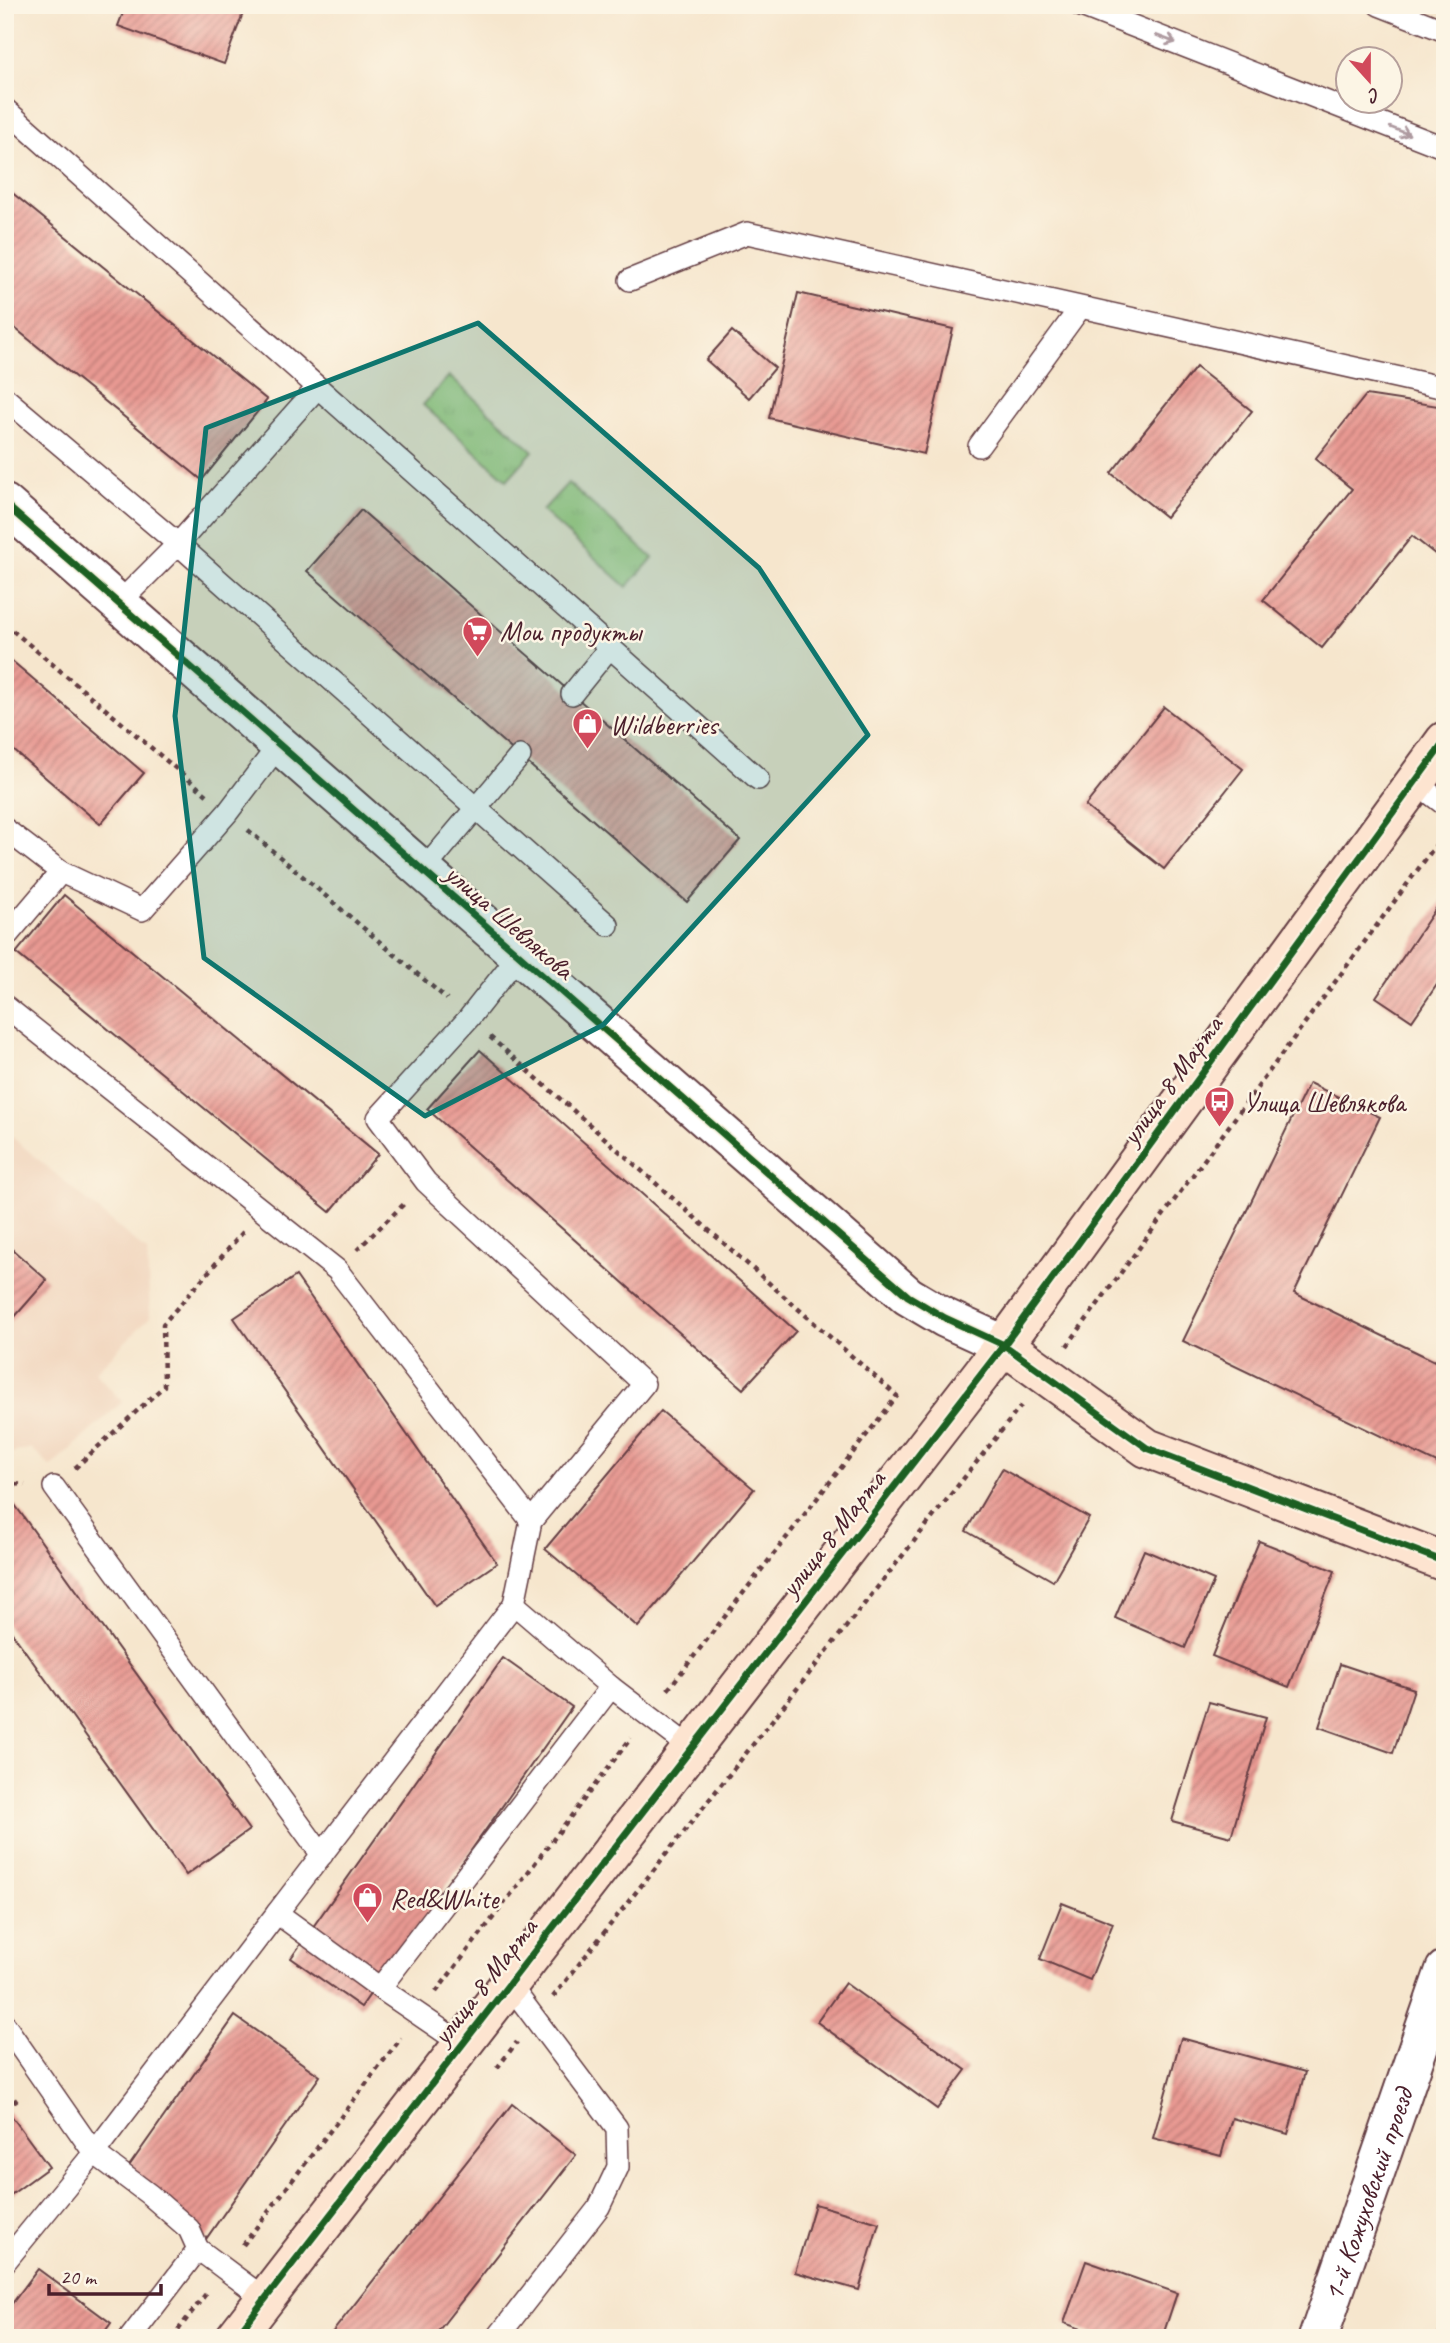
<svg xmlns="http://www.w3.org/2000/svg" width="1450" height="2343" font-family="Caveat,sans-serif">
<style>
.built{fill:#f1d5bd}
.grass{fill:url(#grass-tufts);stroke:#767652;stroke-width:2}
.building{fill:url(#building-hatch)}
.lines{fill:none;stroke-linecap:round;stroke-linejoin:round}
.lane-casing{stroke:#643d43;stroke-width:24}
.street-casing{stroke:#643d43;stroke-width:42}
.secondary-casing{stroke:#643d43;stroke-width:42}
.path{stroke:#643d43;stroke-width:4.5;stroke-dasharray:5 5;stroke-linecap:butt}
.lane{stroke:#fff;stroke-width:21}
.street{stroke:#fff;stroke-width:38}
.secondary{stroke:#fde4d0;stroke-width:38}
.cycleway-casing{stroke:#fcf5e5;stroke-width:11}
.cycleway{stroke:#1b5e20;stroke-width:7}
.oneway{stroke:#ae9aa0}
.marked{fill:#0f766e;fill-opacity:0.2;stroke:#0f766e;stroke-width:5;stroke-linejoin:round}
.labels{text-anchor:middle;stroke-width:5;stroke-linejoin:round;paint-order:stroke}
.poi-label{font-size:28px;fill:#4a1f2b;stroke:#fcf5e5;text-anchor:start}
.street-label{font-size:28px;fill:#4a1f2b;stroke:#fcf5e5}
</style>
<defs>
<pattern id="grass-tufts" width="24" height="20" patternUnits="userSpaceOnUse" patternTransform="scale(1.75)"><rect width="24" height="20" fill="#a2cd79"/><path d="M3 7l-1-3M5 7V3M7 7l1-3M15 17l-1-3M17 17v-4M19 17l1-3" fill="none" stroke="#8db069"/></pattern>
<pattern id="building-hatch" width="6" height="6" patternUnits="userSpaceOnUse" patternTransform="scale(1.75)"><rect width="6" height="6" fill="#e89992"/><path d="M-1 1l2-2M0 6l6-6M5 7l2-2" fill="none" stroke="#be7c77"/></pattern>
</defs>
<rect width="100%" height="100%" fill="#fcf5e5"/>
<filter id="ink" filterUnits="userSpaceOnUse"><feTurbulence type="fractalNoise" baseFrequency=".0143" numOctaves="2"/><feDisplacementMap in="SourceGraphic" scale="14" xChannelSelector="R" yChannelSelector="G"/><feConvolveMatrix kernelMatrix="1 2 1 2 8 2 1 2 1" color-interpolation-filters="sRGB"/></filter>
<filter id="wash" filterUnits="userSpaceOnUse"><feTurbulence type="fractalNoise" baseFrequency=".00686" numOctaves="4" result="noise"/><feDisplacementMap in="SourceGraphic" scale="28" xChannelSelector="R" yChannelSelector="G"/><feGaussianBlur stdDeviation="1.57" result="paint"/><feColorMatrix in="noise" values="0 0 0 0 0 0 0 0 0 0 0 0 0 0 0 0 0 1.4 0 .05"/><feComposite in="paint" operator="in"/></filter>
<g filter="url(#wash)">
<rect width="100%" height="100%" fill="#f6e6cd"/>
<!-- built -->
<path class="built" d="M5 1131 147 1252 150 1317 95 1372 122 1402 51 1467 31 1448 5 1455Z"/>
<!-- grass -->
<g class="grass">
<path d="M449 376 533 451 507 480 423 405Z"/>
<path d="M568 483 653 558 627 587 542 511Z"/>
</g>
<g id="blocks">
<!-- building -->
<g class="building">
<path d="M126 5H246L224 64 118 26Z"/>
<path d="M5 187 267 400 202 480 5 320Z"/>
<path d="M798 293 953 329 924 454 769 418Z"/>
<path d="M732 331 775 368 749 398 706 360Z"/>
<path d="M1196 367 1252 411 1166 517 1111 473Z"/>
<path d="M1366 395 1445 407V562L1412 536 1322 648 1263 600 1352 489 1315 459Z"/>
<path d="M361 510 740 840 687 902 307 571Z"/>
<path d="M5 655 144 773 100 824 5 743Z"/>
<path d="M1164 707 1243 769 1164 869 1085 806Z"/>
<path d="M64 895 378 1154 330 1212 16 953Z"/>
<path d="M1445 895V973L1412 1021 1376 997Z"/>
<path d="M480 1050 796 1331 743 1389 427 1109Z"/>
<path d="M1309 1083 1380 1117 1294 1293 1445 1366V1457L1441 1465 1183 1341Z"/>
<path d="M5 1243 47 1280 5 1328Z"/>
<path d="M296 1276 497 1563 435 1606 234 1318Z"/>
<path d="M661 1411 754 1489 638 1627 545 1549Z"/>
<path d="M1002 1469 1089 1518 1053 1581 966 1531Z"/>
<path d="M15 1505 249 1830 186 1875 5 1623V1512Z"/>
<path d="M1259 1541 1335 1571 1289 1687 1212 1656Z"/>
<path d="M1144 1550 1214 1580 1185 1648 1115 1618Z"/>
<path d="M503 1658 572 1707 361 2007 291 1958Z"/>
<path d="M1340 1664 1414 1689 1393 1753 1319 1727Z"/>
<path d="M1209 1702 1266 1717 1231 1837 1172 1821Z"/>
<path d="M1062 1903 1113 1923 1090 1980 1040 1959Z"/>
<path d="M845 1983 966 2070 937 2109 817 2022Z"/>
<path d="M235 2016 320 2076 206 2239 120 2179Z"/>
<path d="M1181 2038 1305 2072 1288 2134 1232 2118 1221 2156 1153 2138Z"/>
<path d="M512 2104 576 2155 446 2321 433 2338H328Z"/>
<path d="M5 2107 49 2167 5 2199Z"/>
<path d="M815 2204 879 2223 859 2290 795 2272Z"/>
<path d="M1086 2261 1177 2293 1162 2338H1107L1064 2323Z"/>
<path d="M38 2269 111 2323 100 2338H5V2313Z"/>
<path d="M1444 2315 1445 2338H1437Z"/>
</g>
</g>
</g>
<g filter="url(#ink)">
<use href="#blocks" fill-opacity="0" stroke="#643d43" stroke-width="2"/>
<g class="lines">
<defs>
<g id="lane">
<path d="M1079 5 1445 148"/>
<path d="M1379 5 1445 31"/>
<path d="M5 109 758 779"/>
<path d="M630 280 747 233 1445 388"/>
<path d="M5 398 178 544 608 925"/>
<path d="M979 446 1080 308"/>
<path d="M120 602 178 544 318 387"/>
<path d="M572 694 610 647"/>
<path d="M1415 782 1445 805"/>
<path d="M5 829 61 872"/>
<path d="M422 872 520 756"/>
<path d="M5 938 61 872 142 910 228 812 278 746"/>
<path d="M5 1006 337 1270 531 1521"/>
<path d="M54 1487 322 1855"/>
<path d="M514 1604 531 1521 644 1384 426 1182 378 1118 469 1018 518 956"/>
<path d="M277 1913 514 1604 611 1687"/>
<path d="M5 2025 94 2153 277 1913 380 1988"/>
<path d="M462 2044 380 1988 611 1687 691 1748"/>
<path d="M5 2262 94 2153 150 2195 189 2229 198 2249 265 2299"/>
<path d="M130 2338 198 2249"/>
<path d="M497 2338 599 2207 618 2167 617 2128 509 1984"/>
</g>
<g id="street">
<path d="M5 504 908 1296 945 1318 1004 1345"/>
<path id="s1" d="M1318 2338 1445 1970"/>
</g>
<g id="secondary">
<path d="M1004 1345 1147 1448 1445 1562"/>
<path d="M235 2338 1004 1345 1445 741"/>
</g>
</defs>
<!-- lane casing -->
<use href="#lane" class="lane-casing"/>
<!-- street casing -->
<use href="#street" class="street-casing"/>
<!-- secondary casing -->
<use href="#secondary" class="secondary-casing"/>
<!-- path -->
<g class="path">
<path d="M5 624 207 795"/>
<path d="M248 830 447 999"/>
<path d="M490 1037 897 1396 666 1692"/>
<path d="M357 1250 406 1202"/>
<path d="M1067 1346 1444 834"/>
<path d="M75 1468 164 1386 163 1324 244 1231"/>
<path d="M5 1483 25 1485"/>
<path d="M436 1992 631 1738"/>
<path d="M553 1997 1021 1406"/>
<path d="M497 2068 517 2042"/>
<path d="M5 2108 19 2098"/>
<path d="M243 2245 401 2038"/>
<path d="M172 2338 208 2291"/>
</g>
<!-- lane -->
<use href="#lane" class="lane"/>
<!-- street -->
<use href="#street" class="street"/>
<!-- secondary -->
<use href="#secondary" class="secondary"/>
<defs>
<g id="cycleway">
<path d="M5 504 908 1296 945 1318 1004 1345 1147 1448 1445 1562"/>
<path d="M235 2338 1004 1345 1445 741"/>
</g>
</defs>
<!-- cycleway casing -->
<use href="#cycleway" class="cycleway-casing"/>
<!-- cycleway -->
<use href="#cycleway" class="cycleway"/>
</g>
<!-- one-way arrows -->
<defs><path id="oneway-shaft" d="M-6 0H5M1.5-3L5.5 0L1.5 3" fill="none" stroke-width="1.6" stroke-linecap="round" stroke-linejoin="round" transform="scale(1.75)"/></defs>
<g class="oneway">
<use href="#oneway-shaft" transform="translate(1166 39) rotate(21)"/>
<use href="#oneway-shaft" transform="translate(1400 131) rotate(21)"/>
</g>
</g>
<!-- marked area -->
<path class="marked" d="M478 323 759 568 868 735 603 1025 425 1116 204 958 175 716 206 428Z"/>
<!-- icons -->
<defs>
<symbol id="supermarket-pin" viewBox="-11 -11 22 30"><path d="M0 17L-7.5 6A9.5 9.5 0 1 1 7.5 6Z" fill="#d1495b" stroke="#fcf5e5"/><path d="M-6-5.5h2.5l.6 2H6L4.5 2H-2.5L-4.4-4H-6ZM-1.5 3.2a1.3 1.3 0 1 0 .1 0ZM3 3.2a1.3 1.3 0 1 0 .1 0Z" fill="#fff"/></symbol>
<symbol id="shop-pin" viewBox="-11 -11 22 30"><path d="M0 17L-7.5 6A9.5 9.5 0 1 1 7.5 6Z" fill="#d1495b" stroke="#fcf5e5"/><path d="M-5-2.5h2.3a2.7 3.5 0 0 1 5.4 0H5L5.5 6h-11ZM-1.5-2.5h3a1.5 2.3 0 0 0-3 0Z" fill="#fff"/></symbol>
<symbol id="bus-pin" viewBox="-11 -11 22 30"><path d="M0 17L-7.5 6A9.5 9.5 0 1 1 7.5 6Z" fill="#d1495b" stroke="#fcf5e5"/><path d="M-5-6H5V4H4V6H2V4H-2V6H-4V4H-5ZM-3.5-4V0h7V-4ZM-3.5 1.2v1.5H-2V1.2ZM2 1.2v1.5H3.5V1.2Z" fill="#fff"/></symbol>
</defs>
<g fill-rule="evenodd">
<use href="#supermarket-pin" x="460" y="614" width="35" height="47"/>
<use href="#shop-pin" x="570" y="706" width="35" height="47"/>
<use href="#bus-pin" x="1202" y="1084" width="35" height="47"/>
<use href="#shop-pin" x="350" y="1880" width="35" height="47"/>
</g>
<g class="labels">
<!-- poi labels -->
<g class="poi-label">
<text x="500" y="641">Мои продукты</text>
<text x="610" y="734">Wildberries</text>
<text x="1243" y="1112">Улица Шевлякова</text>
<text x="390" y="1908">Red&amp;White</text>
</g>
<!-- street labels -->
<g class="street-label">
<text transform="translate(510 921) rotate(41)" y="10">улица Шевлякова</text>
<text transform="translate(1171 1080) rotate(-54)" y="10">улица 8 Марта</text>
<text transform="translate(832 1533) rotate(-52)" y="10">улица 8 Марта</text>
<text transform="translate(484 1981) rotate(-52)" y="10">улица 8 Марта</text>
<text dy="10" stroke="none"><textPath href="#s1" startOffset="152">1-й Кожуховский проезд</textPath></text>
</g>
</g>
<!-- margin -->
<rect width="1450" height="2343" fill="none" stroke="#fcf5e5" stroke-width="28"/>
<!-- north arrow -->
<g transform="translate(1369 80) rotate(159)"><circle r="33" fill="#fcf5e5" stroke="#b59f9b" stroke-width="2"/>
<path d="M0-5L12 26L0 18L-12 26Z" fill="#d1495b"/>
<text y="-10" font-size="19" font-weight="bold" text-anchor="middle" fill="#4a1f2b">С</text>
</g>
<!-- scale -->
<path d="M49 2284v10h112v-10" fill="none" stroke="#4a1f2b" stroke-width="3.5"/>
<text x="60" y="2284" font-size="21" fill="#4a1f2b" stroke="#fcf5e5" stroke-width="5" paint-order="stroke">20 m</text>
</svg>
